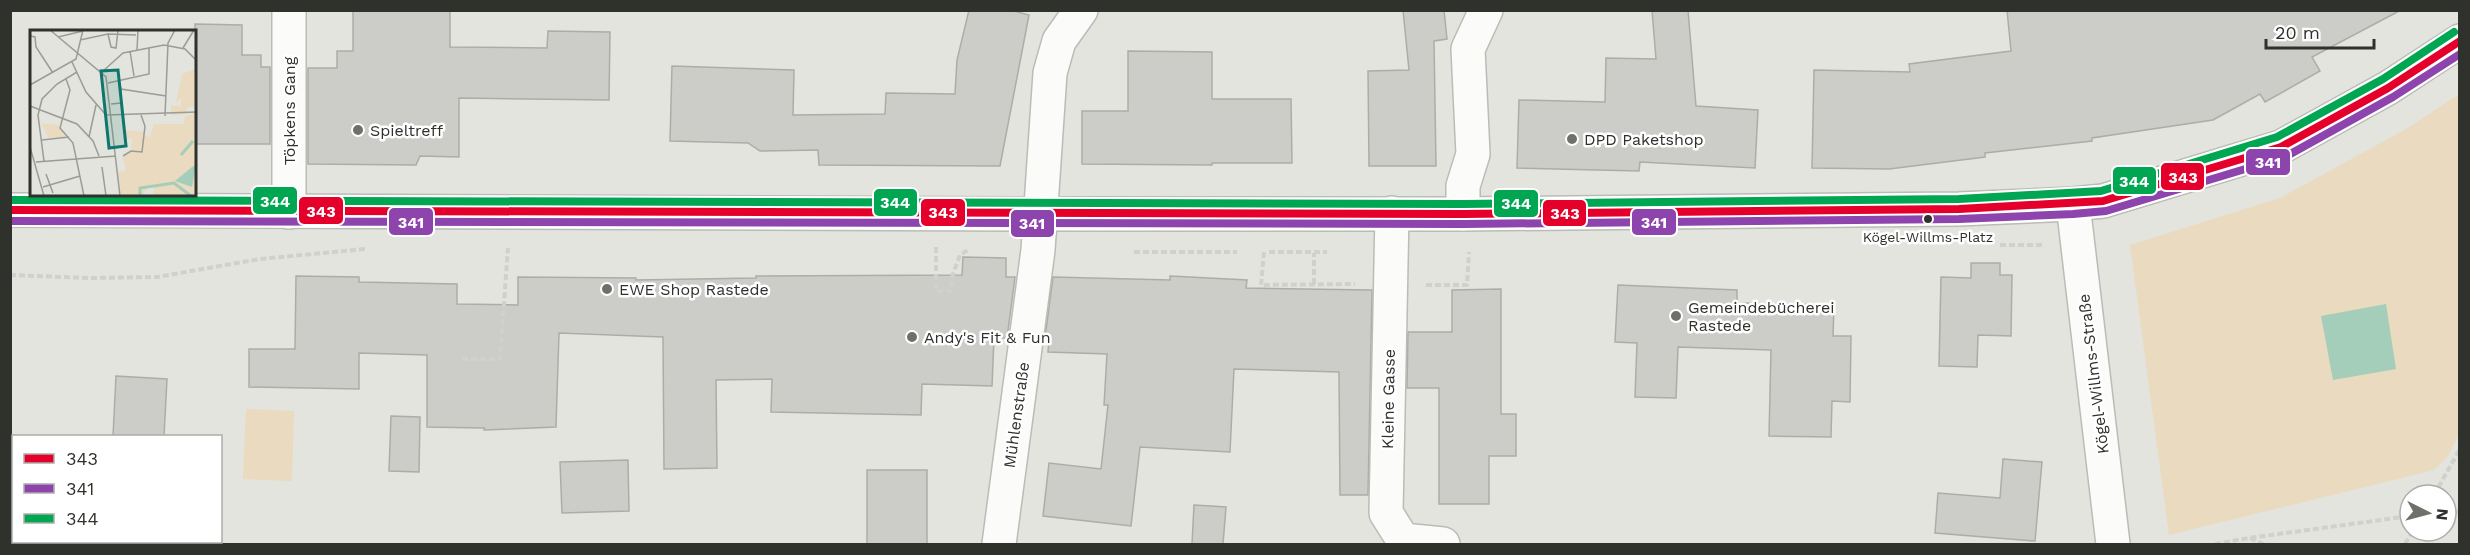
<svg xmlns="http://www.w3.org/2000/svg" width="2470" height="555" font-family="'Work Sans',sans-serif">
<style>
.green{fill:#e9dac0}
.water{fill:#a4ceba}
.building{fill:#cccdc8;stroke:#adada8;stroke-width:1.5}
.lines{fill:none;stroke-linecap:round;stroke-linejoin:round}
.minor-casing{stroke:#babcb6;stroke-width:36}
.path{stroke:#d0d0cf;stroke-width:4;stroke-dasharray:6 3;stroke-linecap:butt}
.minor{stroke:#fbfbfa;stroke-width:33}
.bus-1-casing{stroke:#fff;stroke-width:12}
.bus-2-casing{stroke:#fff;stroke-width:12}
.bus-3-casing{stroke:#fff;stroke-width:12}
.bus-1{stroke:#e4002b;stroke-width:8}
.bus-2{stroke:#8e44ad;stroke-width:8}
.bus-3{stroke:#00a651;stroke-width:8}
.poi-dot{fill:#6e706a;stroke:#fff;stroke-width:2}
.bus-dot{fill:#2f312c;stroke:#fff;stroke-width:2}
.labels{text-anchor:middle;stroke-width:5;stroke-linejoin:round;paint-order:stroke}
.bus-label{font-size:14px;fill:#2f312c;stroke:#fff}
.street-label{font-size:16px;fill:#2f312c;stroke:#fff}
.poi-label{font-size:16px;fill:#2f312c;stroke:#fff;text-anchor:start}
.inset-river{fill:none;stroke:#a4ceba;stroke-width:3}
.inset-road{fill:none;stroke:#9a9c96;stroke-width:1.5}
.view{fill:#0f766e;fill-opacity:0.15;stroke:#0f766e;stroke-width:3}
.inset-edge{fill:none;stroke:#2f312c;stroke-width:3}
.line-badge{stroke:#fff;stroke-width:2}
.badge-label{font-size:16px;text-anchor:middle;font-weight:bold;fill:#fff}
</style>
<rect width="100%" height="100%" fill="#e2e4dd"/>
<!-- green -->
<g class="green">
<path d="M2456 96 2459 97 2460 433 2448 456 2434 470 2169 535 2130 245 2280 198 2408 128Z"/>
<path d="M246 409 294 411 292 481 243 479Z"/>
</g>
<!-- water -->
<path class="water" d="M2386 304 2396 369 2333 380 2321 316Z"/>
<!-- building -->
<g class="building">
<path d="M353 10H450V47L547 48 548 31 610 32 609 100 459 98V157L420 156 416 165 308 164V68H337V51H353Z"/>
<path d="M969 10H1010L1029 15 1000 166 819 165 818 150 760 151 748 143 670 141 672 66 794 70 793 115 885 114 886 93 955 94 957 60Z"/>
<path d="M1403 10H1444L1447 39 1434 41 1436 166H1369L1368 71 1409 70Z"/>
<path d="M1652 10H1688L1696 106 1758 110 1755 168 1640 162 1639 171 1517 168 1519 100 1605 102 1606 58 1656 59Z"/>
<path d="M2007 10H2401L2312 57 2320 71 2265 102 2260 94 2213 120 2092 138V141L1985 153V157L1889 169 1812 168 1814 70 1910 72 1909 64 2011 51Z"/>
<path d="M195 24 242 25V55H261V67H270V144H195Z"/>
<path d="M1128 51 1212 52V99H1291L1292 163H1212V165L1082 164V111H1128Z"/>
<path d="M963 257 1006 258V277H1015L1007 338H994L992 386 922 384 921 415 771 412 772 379 716 380 717 468 664 469 663 337 559 333 556 427 484 430V428L427 427V355L359 353V389L249 387V349H295L296 276 359 277V282L457 284V304L518 305V277L636 278V280L756 278V276L962 275Z"/>
<path d="M1971 263H2000V275H2012L2011 336 1978 335 1977 367 1939 366 1941 277 1971 278Z"/>
<path d="M1170 276 1247 280 1246 288 1372 290 1368 495H1340L1339 372 1234 369 1230 452 1140 447 1131 526 1043 516 1049 463 1101 469 1108 405H1104L1107 354 1048 352 1049 338H1045L1053 277 1170 280Z"/>
<path d="M1618 285 1737 290V303L1834 305 1833 336H1851L1850 402 1832 401 1831 437 1769 436 1771 350 1678 347 1676 398 1635 397 1637 343 1615 342Z"/>
<path d="M1501 289V414H1516V456H1489V504H1439V388H1407L1408 332H1452V290Z"/>
<path d="M116 376 167 379 164 436H113Z"/>
<path d="M391 416 420 417 419 472 389 471Z"/>
<path d="M2003 459 2042 462 2035 541 1935 533 1938 493 2000 498Z"/>
<path d="M628 460 629 511 562 513 560 462Z"/>
<rect x="867" y="470" width="60" height="74"/>
<path d="M1194 505 1226 507 1223 544H1192Z"/>
</g>
<g class="lines">
<defs>
<g id="minor">
<path d="M289 10V212"/>
<path d="M2073 204 2113 544"/>
<path d="M10 210 1040 214H1463L1959 209 2073 204 2103 201 2281 147 2388 88 2460 41"/>
<path d="M1392 213 1386 513 1403 540 1443 544"/>
<path d="M1463 214V186L1473 154 1468 49 1486 10"/>
<path d="M999 544 1038 250 1050 73 1059 41 1081 10"/>
</g>
</defs>
<!-- minor casing -->
<use href="#minor" class="minor-casing"/>
<!-- path -->
<g class="path">
<path d="M2000 245H2044"/>
<path d="M936 247V291H951L953 274 960 255 968 250"/>
<path d="M1134 252H1237"/>
<path d="M1264 252 1261 285 1355 284"/>
<path d="M1269 252H1327"/>
<path d="M10 275 89 278 157 277 260 259 365 249"/>
<path d="M1314 284V253"/>
<path d="M1426 285H1467L1469 252"/>
<path d="M462 359H500L508 248"/>
<path d="M2434 495 2460 449"/>
<path d="M2446 512H2460"/>
<path d="M2250 538 2263 544"/>
<path d="M2215 544 2249 538 2410 516"/>
<path d="M2405 544 2413 531"/>
</g>
<!-- minor -->
<use href="#minor" class="minor"/>
<defs>
<path id="bus-1" d="M10 210 1463 214 1959 209 2103 201 2281 147 2388 88 2460 41"/>
<path id="bus-2" d="M10 221 1463 224 1959 219 2073 214 2106 211 2285 157 2393 97 2460 54"/>
<path id="bus-3" d="M10 200 1463 204 1959 199 2101 191 2277 137 2383 79 2454 32"/>
</defs>
<!-- bus-1 casing -->
<use href="#bus-1" class="bus-1-casing"/>
<!-- bus-2 casing -->
<use href="#bus-2" class="bus-2-casing"/>
<!-- bus-3 casing -->
<use href="#bus-3" class="bus-3-casing"/>
<!-- bus-1 -->
<use href="#bus-1" class="bus-1"/>
<!-- bus-2 -->
<use href="#bus-2" class="bus-2"/>
<!-- bus-3 -->
<use href="#bus-3" class="bus-3"/>
</g>
<!-- markers -->
<g class="poi-dot">
<circle cx="358" cy="130" r="6"/>
<circle cx="1572" cy="139" r="6"/>
<circle cx="607" cy="289" r="6"/>
<circle cx="1676" cy="316" r="6"/>
<circle cx="912" cy="337" r="6"/>
</g>
<circle class="bus-dot" cx="1928" cy="219" r="5"/>
<g class="labels">
<!-- bus labels -->
<g class="bus-label">
<text x="1928" y="242">Kögel-Willms-Platz</text>
</g>
<!-- street labels -->
<g class="street-label">
<text transform="translate(289 111) rotate(-90)" y="6">Töpkens Gang</text>
<text transform="translate(2093 374) rotate(-97)" y="6">Kögel-Willms-Straße</text>
<text transform="translate(1388 399) rotate(-89)" y="6">Kleine Gasse</text>
<text transform="translate(1016 415) rotate(-82)" y="6">Mühlenstraße</text>
</g>
<!-- poi labels -->
<g class="poi-label">
<text x="370" y="136">Spieltreff</text>
<text x="1584" y="145">DPD Paketshop</text>
<text x="619" y="295">EWE Shop Rastede</text>
<text x="1688" y="313">Gemeindebücherei<tspan x="1688" dy="18">Rastede</tspan></text>
<text x="924" y="343">Andy's Fit &amp; Fun</text>
</g>
</g>
<!-- overview -->
<g transform="translate(30 30)">
<rect width="166" height="166" fill="#e2e4dd"/>
<path d="M165 39 164 76 157 78V84L141 85V76H151V68L146 73 152 44ZM166 83V166H123L124 158 119 157 111 166H90L88 142 96 140 93 128 101 121 102 109 94 108 95 100 114 102V106L120 107 124 94H154L155 86ZM11 93 28 95 38 107 19 108Z" fill="#e9dac0"/>
<path d="M166 135 162 157 145 151 162 137Z" fill="#a4ceba"/>
<path class="inset-river" d="M151 125 163 111M110 166V158L144 153 161 166"/>
<path class="inset-road" d="M20 0 76 47 90 166M78 4 81 17 86 18 88 0M0 6 5 7 6 17 23 43M28 7 53 1M50 10 78 4 106 5M153 18 164 0M107 20 108 0M100 21 104 46M42 32 56 62 76 85 167 82M72 42 93 23 134 15 155 19 167 31M36 49 40 60 30 98 43 113 54 166M89 51 91 59 136 66M78 53 119 44V18M0 55 46 29 53 0M81 74 91 73V59M0 76 47 94 63 111 69 126M135 86 138 13 145 0M59 107 66 75M12 110 39 107M0 117 14 166M93 126 101 121 112 122 115 96 111 85M14 131 8 85 12 69 27 54 47 42M6 132 86 126M72 137 76 166M16 144 23 163M13 157 50 146"/>
<path class="view" d="M88 40 96 116 79 118 71 41Z"/>
<rect width="166" height="166" class="inset-edge"/>
</g>
<g class="line-badge">
<rect x="2245" y="148" width="46" height="28" rx="6" fill="#8e44ad"/>
<rect x="2160" y="162" width="45" height="29" rx="6" fill="#e4002b"/>
<rect x="2112" y="166" width="45" height="29" rx="6" fill="#00a651"/>
<rect x="252" y="186" width="46" height="29" rx="6" fill="#00a651"/>
<rect x="873" y="188" width="45" height="29" rx="6" fill="#00a651"/>
<rect x="1493" y="189" width="46" height="29" rx="6" fill="#00a651"/>
<rect x="298" y="196" width="46" height="29" rx="6" fill="#e4002b"/>
<rect x="920" y="198" width="46" height="29" rx="6" fill="#e4002b"/>
<rect x="1542" y="199" width="45" height="28" rx="6" fill="#e4002b"/>
<rect x="388" y="207" width="46" height="29" rx="6" fill="#8e44ad"/>
<rect x="1631" y="208" width="46" height="28" rx="6" fill="#8e44ad"/>
<rect x="1010" y="209" width="45" height="29" rx="6" fill="#8e44ad"/>
</g>
<g class="badge-label">
<text x="2268" y="168">341</text>
<text x="2183" y="183">343</text>
<text x="2134" y="187">344</text>
<text x="275" y="207">344</text>
<text x="895" y="208">344</text>
<text x="1516" y="209">344</text>
<text x="321" y="217">343</text>
<text x="943" y="218">343</text>
<text x="1565" y="219">343</text>
<text x="411" y="228">341</text>
<text x="1654" y="228">341</text>
<text x="1032" y="229">341</text>
</g>
<!-- border -->
<rect width="2470" height="555" fill="none" stroke="#2f312c" stroke-width="24"/>
<!-- legend -->
<rect x="12" y="435" width="210" height="108" fill="#ffffff" stroke="#acadab" stroke-width="1.5"/>
<rect x="24" y="454" width="30" height="9" fill="#e4002b" stroke="#acadab" stroke-width="1.5"/>
<text x="66" y="465" font-size="18" fill="#2f312c">343</text>
<rect x="24" y="484" width="30" height="9" fill="#8e44ad" stroke="#acadab" stroke-width="1.5"/>
<text x="66" y="495" font-size="18" fill="#2f312c">341</text>
<rect x="24" y="514" width="30" height="9" fill="#00a651" stroke="#acadab" stroke-width="1.5"/>
<text x="66" y="525" font-size="18" fill="#2f312c">344</text>
<!-- north arrow -->
<g transform="translate(2428 513) rotate(96)"><circle r="28" fill="#ffffff" stroke="#acadab" stroke-width="1.5"/>
<path d="M0-4.5L10 22L0 15L-10 22Z" fill="#6e706a"/>
<text y="-9" font-size="16" font-weight="bold" text-anchor="middle" fill="#2f312c">N</text>
</g>
<!-- scale -->
<path d="M2266 39v9h108v-9" fill="none" stroke="#2f312c" stroke-width="3"/>
<text x="2275" y="39" font-size="18" fill="#2f312c" stroke="#ffffff" stroke-width="4.5" paint-order="stroke">20 m</text>
</svg>
